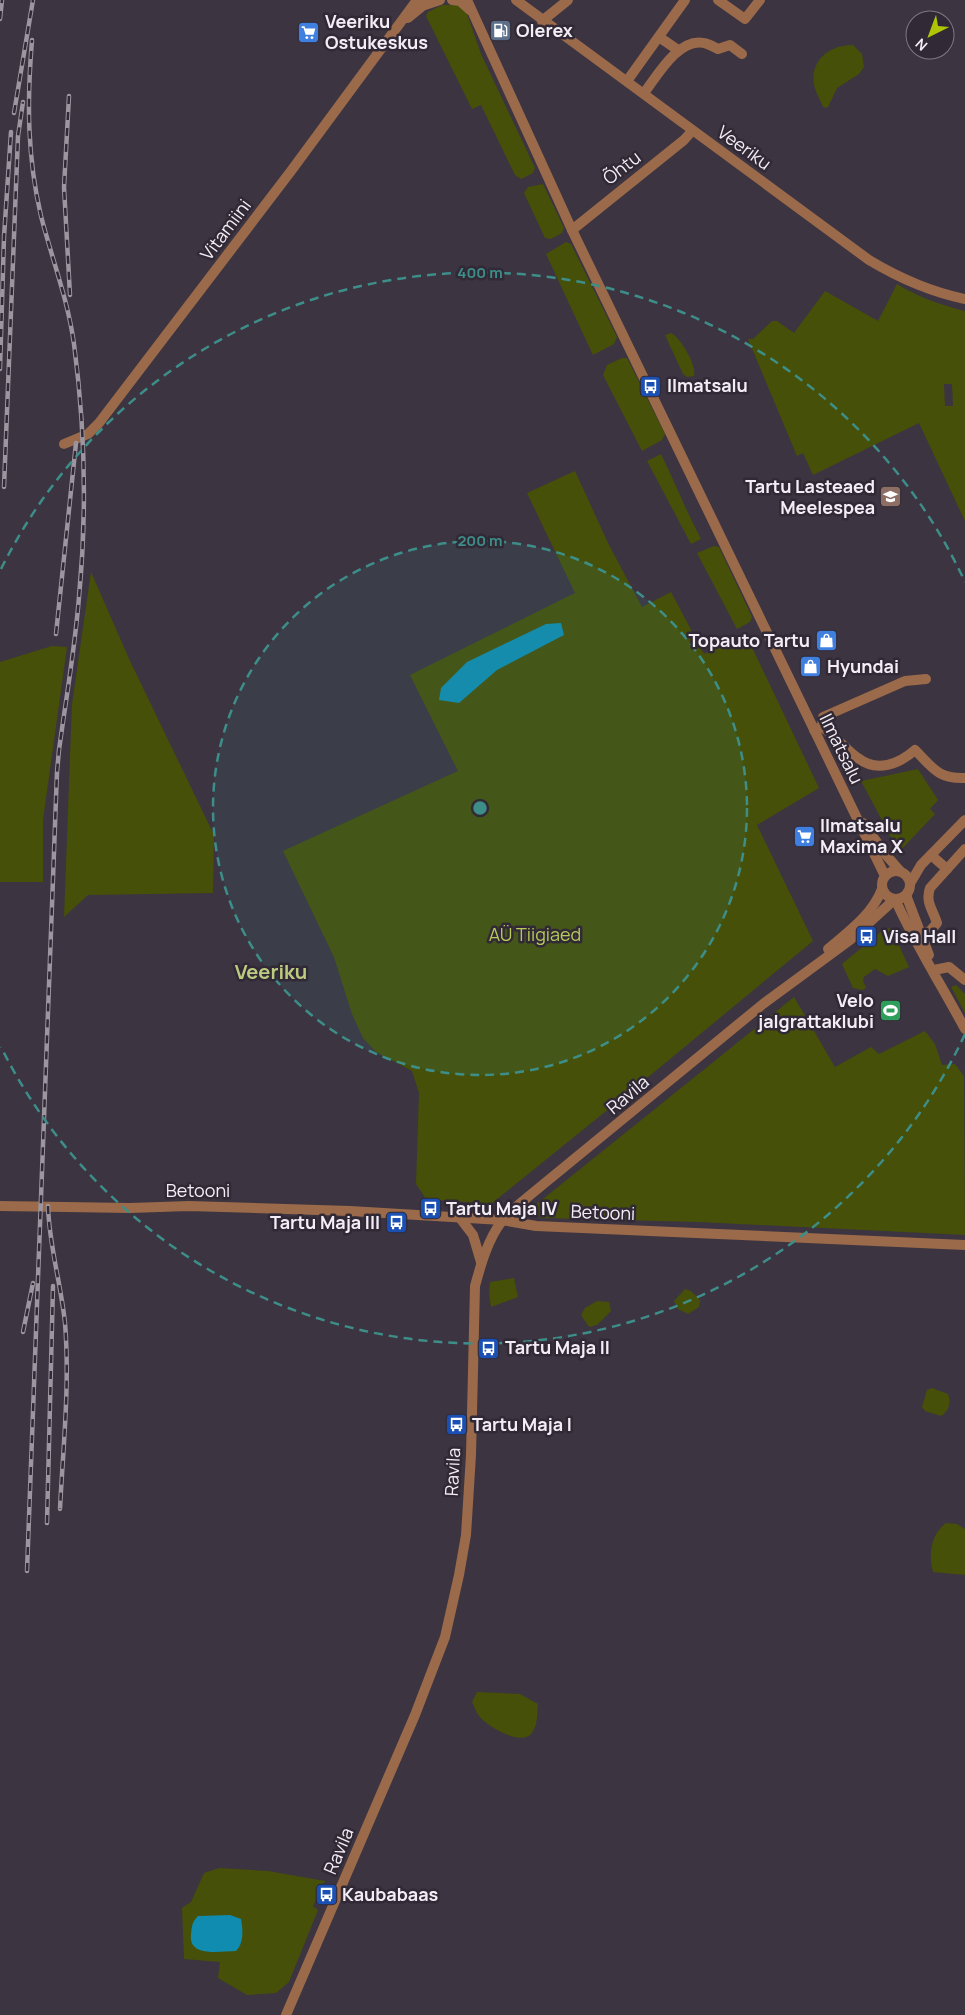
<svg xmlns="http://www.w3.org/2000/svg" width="965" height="2015" font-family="Manrope,sans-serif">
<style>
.green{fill:#465008;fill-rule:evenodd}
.water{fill:#108cb0}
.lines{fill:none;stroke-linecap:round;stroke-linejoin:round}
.minor{stroke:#9a6a4a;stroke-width:10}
.rail-casing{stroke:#9d96a0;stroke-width:4.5}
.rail{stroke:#312a36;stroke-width:2.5;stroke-dasharray:8;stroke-linecap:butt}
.ring{fill:none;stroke:#3d8e89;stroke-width:2.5;stroke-dasharray:9 6}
.labels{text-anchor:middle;stroke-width:5;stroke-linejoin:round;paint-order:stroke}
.poi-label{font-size:18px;font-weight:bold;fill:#f3eef6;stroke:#312a36;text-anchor:start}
.street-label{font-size:18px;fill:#f3eef6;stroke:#312a36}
.park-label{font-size:18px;fill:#b8ca59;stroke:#312a36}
.quarter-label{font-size:20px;font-weight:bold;fill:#bdcb80;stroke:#312a36}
.centre{fill:#3d8e89;stroke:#312a36;stroke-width:2.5}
.ring-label{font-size:15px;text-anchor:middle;font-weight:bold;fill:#3d8e89;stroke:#312a36;stroke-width:5;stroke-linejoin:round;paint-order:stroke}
</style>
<rect width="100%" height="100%" fill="#3c3440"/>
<!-- green -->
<g class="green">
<path d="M442 5H457L466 11 481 54 535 168 533 173 521 179 515 175 481 105 472 109 426 16 428 12Z"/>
<path d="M853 45 862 54 864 67 859 74 837 88 828 107 824 108C821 104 820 99 817 94 805 66 825 45 853 45Z"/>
<path d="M543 184 564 228 562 233 551 239 545 238 524 193 528 187Z"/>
<path d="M566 242 571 244 617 337 614 344 593 355 546 254Z"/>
<path d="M897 284C918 297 941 305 965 311V521L919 423 813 475 803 453 797 456 748 339H753L772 321H777L794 333 825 291 878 321ZM944 384H952L953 406H945Z"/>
<path d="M671 333C681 338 697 366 694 376L687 377 683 374 665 335Z"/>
<path d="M622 358H627L665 434 662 440 642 451 603 375 607 365Z"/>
<path d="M661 454C675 482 686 511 701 539L691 544 647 461Z"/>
<path d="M575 471 609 545 642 607 671 592 704 654 745 634 749 641 819 788 757 825 813 941 641 1083 491 1204 426 1199 416 1184 419 1093 412 1071 376 1052 363 1038 352 1014 334 957 283 851 458 771 410 675 575 593 527 493Z"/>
<path d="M714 546 719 547 752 617 750 622 737 629 697 553Z"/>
<path d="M91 572 130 661 214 835 213 893 88 895 64 917 72 704Z"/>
<path d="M52 646 67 647 43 820V882H0V662Z"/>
<path d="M918 769 938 800 930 809 935 814 899 852 861 781Z"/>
<path d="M891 928 909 967 888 976 875 969 864 977 863 981 866 988 862 990 853 988 842 964 884 929Z"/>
<path d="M956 985 965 994V1013L951 987Z"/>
<path d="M794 997 835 1067 871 1047 879 1054 925 1031 935 1044 942 1065 955 1064 964 1076 965 1235 698 1222 541 1218 532 1212 533 1207Z"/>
<path d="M514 1278 518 1297 491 1307 489 1294 490 1282Z"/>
<path d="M685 1289 691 1291 700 1300 699 1307 688 1314 678 1309 674 1301Z"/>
<path d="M597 1301 609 1302 611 1311 597 1325 589 1327 581 1315 585 1308Z"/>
<path d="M932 1388 948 1394C951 1403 949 1411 941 1416L925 1411 922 1407 927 1390Z"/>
<path d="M946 1523 957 1524 965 1529V1575L933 1572C928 1555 931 1534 946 1523Z"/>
<path d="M477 1692 520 1694 538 1704C537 1714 538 1726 531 1734 520 1746 487 1726 479 1716 476 1712 474 1706 472 1702Z"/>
<path d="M219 1868 268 1871 325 1881 313 1906 318 1910 289 1982 276 1993 247 1995 218 1978 220 1962 184 1959 182 1908 191 1902 204 1873Z"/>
</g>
<!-- water -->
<g class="water">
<path d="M561 623 564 635 497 670 459 703 439 700 441 688 467 662 546 624Z"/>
<path d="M230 1915 241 1919C243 1930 244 1943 236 1951 220 1951 188 1958 191 1934 192 1926 192 1922 198 1916Z"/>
</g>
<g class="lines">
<!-- minor -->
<g class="minor">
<path d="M452 0 460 1 470 10"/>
<path d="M467 0 572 230 885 876"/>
<path d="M516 0 869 260C899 278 931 292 965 299"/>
<path d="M718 0 745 19 760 0"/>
<path d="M425 5 440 0"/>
<path d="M408 18 430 0"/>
<path d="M542 21 568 0"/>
<path d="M659 37 678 50"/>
<path d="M627 81 685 0"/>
<path d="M644 93C657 76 679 37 704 43 709 44 714 47 718 49L730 45 742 54"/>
<path d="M572 230 684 140 692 131"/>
<path d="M64 444 88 434 99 423 291 171 417 0"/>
<path d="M822 727 823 717 905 681 926 679"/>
<path d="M814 730 822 727C836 736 845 749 858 758 877 773 899 764 915 750 933 768 938 779 965 778"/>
<path d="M863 823 886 855 900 871"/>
<path d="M931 855 947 869"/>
<circle cx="896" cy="885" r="14"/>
<path d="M911 882 921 865 965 820"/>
<path d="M906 895 929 955"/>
<path d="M895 899C915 944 942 986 965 1029"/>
<path d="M920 935 930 931 937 923C933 910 925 902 930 888L965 849"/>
<path d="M828 949C849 931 872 915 882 889"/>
<path d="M934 970 949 967 965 980"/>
<path d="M0 1206 130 1208 189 1206 350 1211 502 1220 536 1226 965 1245"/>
<path d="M460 1218 473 1235 481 1262"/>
<path d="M286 2015 415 1715 445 1637 459 1575 466 1535 471 1455 475 1286C481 1264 488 1239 502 1221 509 1212 520 1204 529 1196L763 1004 850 940 895 899"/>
</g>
<defs>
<g id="rail">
<path d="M0 19 2 0"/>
<path d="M69 96 64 187 70 295"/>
<path d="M14 113 33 0"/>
<path d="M0 369 4 237 11 132"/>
<path d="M4 487 18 136 23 102"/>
<path d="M56 634 76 443"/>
<path d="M48 1206C49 1245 61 1284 65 1323 70 1385 63 1448 60 1509"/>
<path d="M23 1332 33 1283"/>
<path d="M47 1523 53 1286"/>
<path d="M27 1571 57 772 59 750C66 699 75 648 79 597 87 513 85 427 74 344 68 300 52 259 41 216 27 156 27 101 32 40"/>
</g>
</defs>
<!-- rail casing -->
<use href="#rail" class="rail-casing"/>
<!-- rail -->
<use href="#rail" class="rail"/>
</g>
<!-- distance rings -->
<circle cx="480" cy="808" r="267" fill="#3d8e89" fill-opacity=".12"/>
<g class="ring">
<circle cx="480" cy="808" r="267"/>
<path d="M965 1034A535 535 0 0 1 1 1047M1 569A535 535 0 0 1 965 582"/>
</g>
<!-- icons -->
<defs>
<symbol id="fuel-square" viewBox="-11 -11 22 22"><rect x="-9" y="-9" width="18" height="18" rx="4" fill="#5c6f8a" stroke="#312a36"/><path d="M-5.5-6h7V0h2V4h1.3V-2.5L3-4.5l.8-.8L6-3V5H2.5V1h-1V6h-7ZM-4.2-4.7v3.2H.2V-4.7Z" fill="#fff"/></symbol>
<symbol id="supermarket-square" viewBox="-11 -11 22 22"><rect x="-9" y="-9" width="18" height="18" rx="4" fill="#3f7fe0" stroke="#312a36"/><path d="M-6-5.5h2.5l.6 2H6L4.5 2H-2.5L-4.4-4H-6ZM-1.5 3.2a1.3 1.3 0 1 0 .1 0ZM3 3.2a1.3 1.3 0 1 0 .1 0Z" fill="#fff"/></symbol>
<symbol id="bus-square" viewBox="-11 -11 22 22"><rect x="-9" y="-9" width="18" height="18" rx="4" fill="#1a4fb4" stroke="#312a36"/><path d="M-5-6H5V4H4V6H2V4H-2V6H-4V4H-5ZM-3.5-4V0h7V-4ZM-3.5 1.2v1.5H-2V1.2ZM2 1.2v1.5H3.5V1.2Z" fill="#fff"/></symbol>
<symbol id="school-square" viewBox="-11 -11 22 22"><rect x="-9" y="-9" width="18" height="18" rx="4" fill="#8d6e63" stroke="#312a36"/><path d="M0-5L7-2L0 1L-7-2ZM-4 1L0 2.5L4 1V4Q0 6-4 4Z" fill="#fff"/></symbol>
<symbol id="shop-square" viewBox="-11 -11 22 22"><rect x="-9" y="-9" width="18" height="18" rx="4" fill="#3f7fe0" stroke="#312a36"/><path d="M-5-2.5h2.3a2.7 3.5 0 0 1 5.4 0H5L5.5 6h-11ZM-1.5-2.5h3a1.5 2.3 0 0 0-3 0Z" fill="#fff"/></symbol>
<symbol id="stadium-square" viewBox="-11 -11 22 22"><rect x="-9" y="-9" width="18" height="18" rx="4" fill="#2e9e5b" stroke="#312a36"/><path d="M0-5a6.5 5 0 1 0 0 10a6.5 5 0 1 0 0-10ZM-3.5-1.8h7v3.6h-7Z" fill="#fff"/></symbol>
</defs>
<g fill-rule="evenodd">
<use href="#fuel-square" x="488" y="18" width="25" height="25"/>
<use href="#supermarket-square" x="296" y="20" width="25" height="25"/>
<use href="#bus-square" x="638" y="374" width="25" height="25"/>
<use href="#school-square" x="878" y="484" width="25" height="25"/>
<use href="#shop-square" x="814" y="628" width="25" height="25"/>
<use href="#shop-square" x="798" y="654" width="25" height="25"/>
<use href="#supermarket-square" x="792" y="824" width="25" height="25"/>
<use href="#bus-square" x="854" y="924" width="25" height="25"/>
<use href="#stadium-square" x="878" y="998" width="25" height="25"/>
<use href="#bus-square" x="418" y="1196" width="25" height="25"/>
<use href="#bus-square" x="384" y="1210" width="25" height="25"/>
<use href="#bus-square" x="476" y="1336" width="25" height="25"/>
<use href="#bus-square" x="444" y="1412" width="25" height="25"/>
<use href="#bus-square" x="314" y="1882" width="25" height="25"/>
</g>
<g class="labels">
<!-- poi labels -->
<g class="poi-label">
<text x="325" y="28">Veeriku<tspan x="325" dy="21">Ostukeskus</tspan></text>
<text x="516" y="37">Olerex</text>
<text x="667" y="392">Ilmatsalu</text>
<text x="875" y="493" text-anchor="end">Tartu Lasteaed<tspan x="875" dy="21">Meelespea</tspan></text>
<text x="810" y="647" text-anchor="end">Topauto Tartu</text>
<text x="827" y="673">Hyundai</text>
<text x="820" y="832">Ilmatsalu<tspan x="820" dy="21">Maxima X</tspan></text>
<text x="883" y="943">Visa Hall</text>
<text x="874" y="1007" text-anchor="end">Velo<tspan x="874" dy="21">jalgrattaklubi</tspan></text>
<text x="446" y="1215">Tartu Maja IV</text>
<text x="380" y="1229" text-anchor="end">Tartu Maja III</text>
<text x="505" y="1354">Tartu Maja II</text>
<text x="472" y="1431">Tartu Maja I</text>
<text x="342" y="1901">Kaubabaas</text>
</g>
<!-- street labels -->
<g class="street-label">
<text transform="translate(744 148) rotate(36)" y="6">Veeriku</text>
<text transform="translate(622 168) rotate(-38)" y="6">Õhtu</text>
<text transform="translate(226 230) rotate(-53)" y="6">Vitamiini</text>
<text transform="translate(841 749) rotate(64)" y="6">Ilmatsalu</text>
<text transform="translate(628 1095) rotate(-40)" y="6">Ravila</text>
<text x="198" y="1197">Betooni</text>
<text transform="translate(603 1213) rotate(2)" y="6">Betooni</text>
<text transform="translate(453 1472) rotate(-87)" y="6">Ravila</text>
<text transform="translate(339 1851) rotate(-67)" y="6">Ravila</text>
</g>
<!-- park labels -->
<g class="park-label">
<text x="535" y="941">AÜ Tiigiaed</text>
</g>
<!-- quarter labels -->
<g class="quarter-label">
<text x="271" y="979">Veeriku</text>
</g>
</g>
<circle cx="480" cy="808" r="8" class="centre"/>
<g class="ring-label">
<text x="480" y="278">400 m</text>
<text x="480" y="546">200 m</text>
</g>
<!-- north arrow -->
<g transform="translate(930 35) rotate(222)"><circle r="24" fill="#312a36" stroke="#7f7883"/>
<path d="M0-4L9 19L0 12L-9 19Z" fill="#afc505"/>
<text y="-8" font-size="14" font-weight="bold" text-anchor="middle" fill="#f3eef6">N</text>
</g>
</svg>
